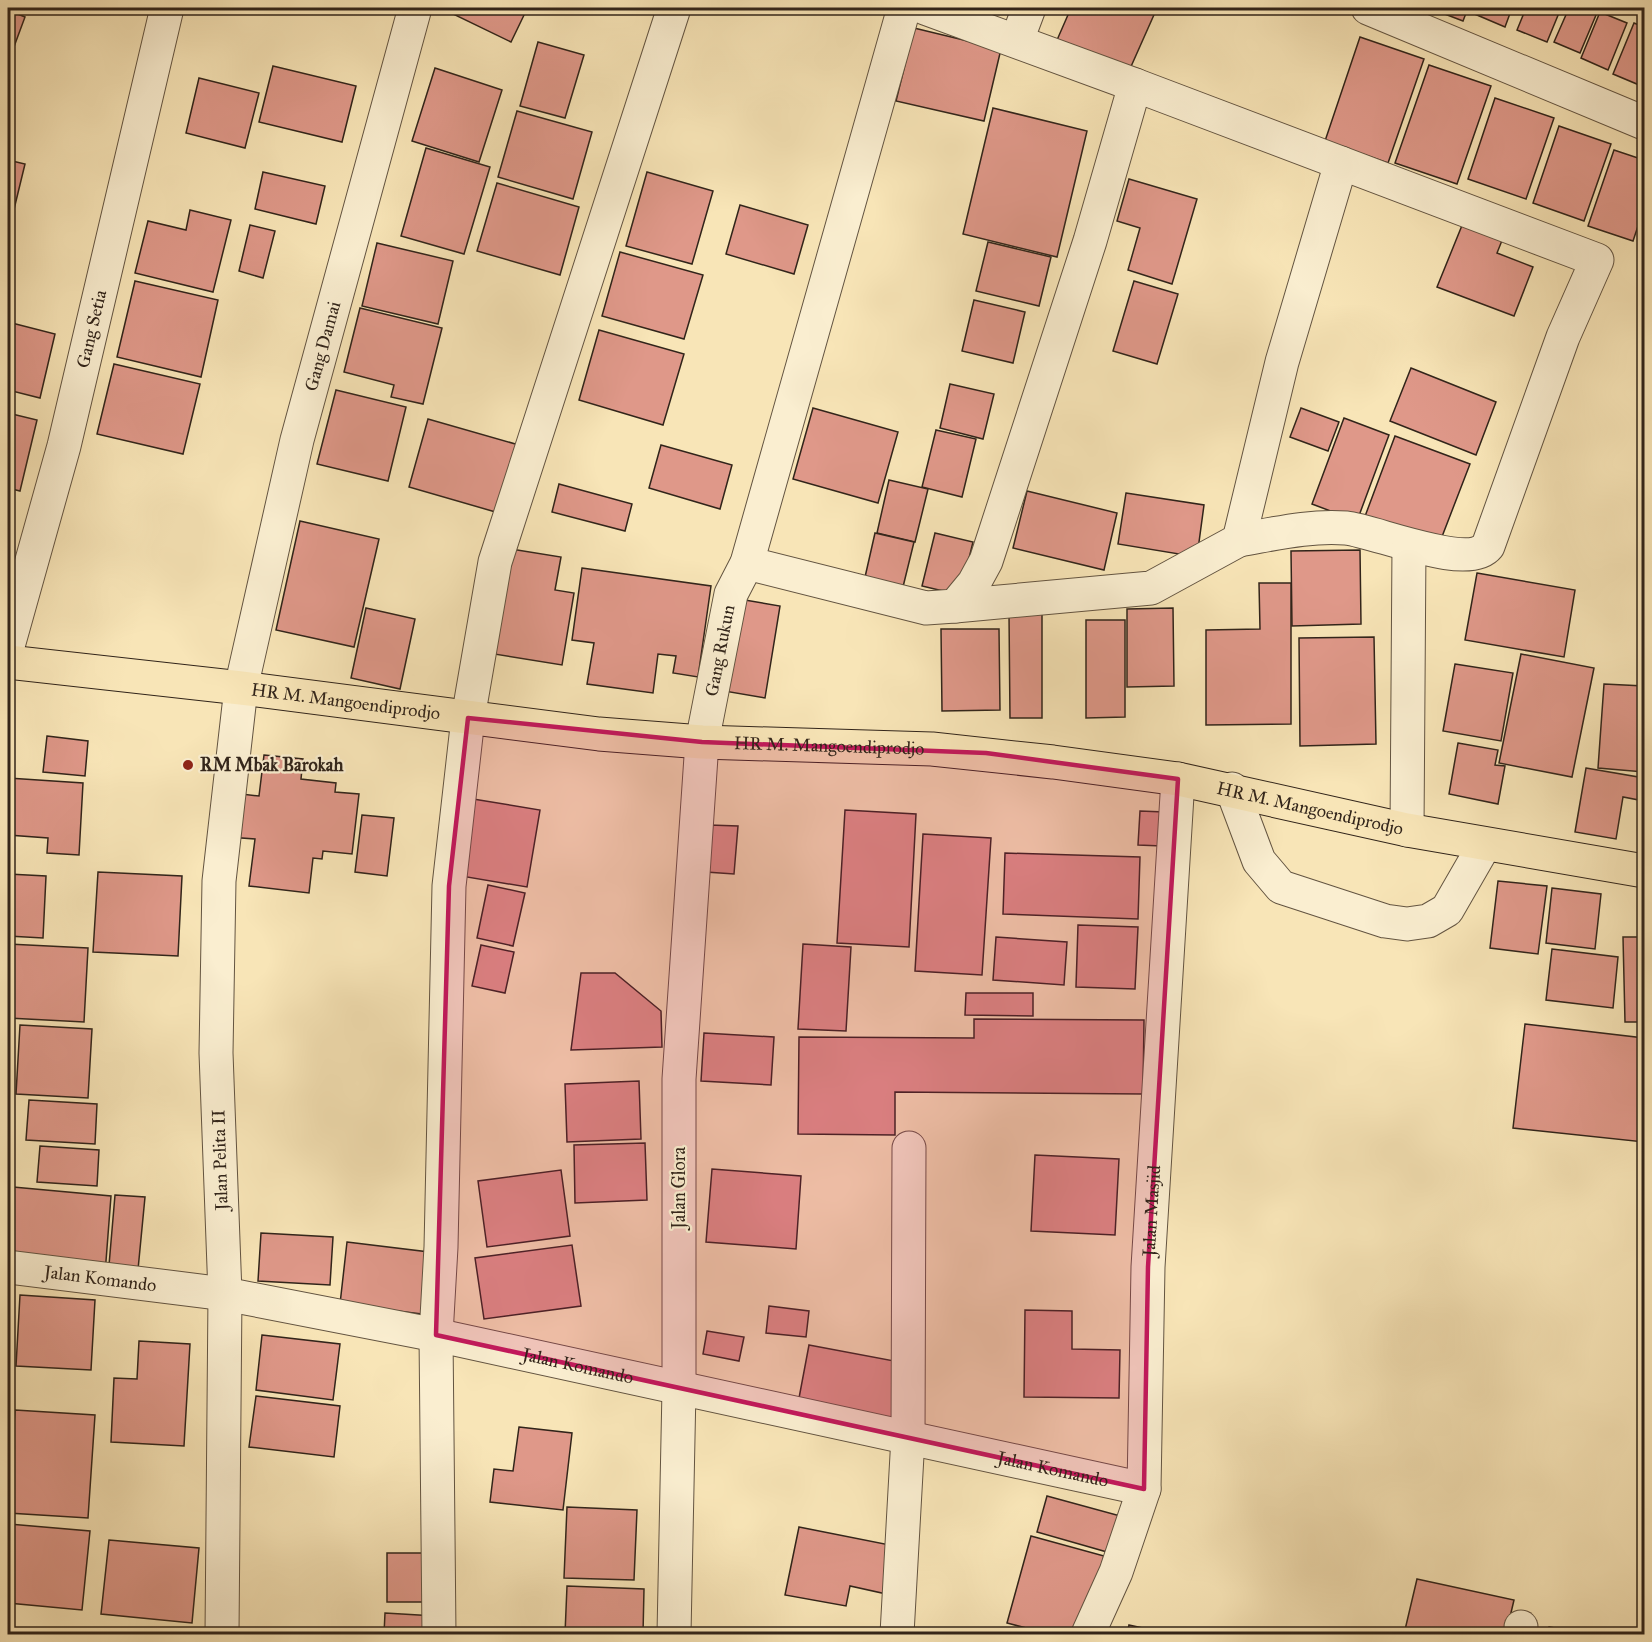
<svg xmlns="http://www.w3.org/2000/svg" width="1652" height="1642" font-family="'IM FELL Great Primer',serif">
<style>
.building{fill:#df9889;stroke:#31241a;stroke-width:1.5}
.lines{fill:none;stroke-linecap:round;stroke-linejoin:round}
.minor-casing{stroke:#635441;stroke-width:35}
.major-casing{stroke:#31241a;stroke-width:35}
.minor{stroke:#faeed0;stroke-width:33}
.major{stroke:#f8e5b7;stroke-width:33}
.marked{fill:#c2185b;fill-opacity:0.2;stroke:#c2185b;stroke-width:4.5;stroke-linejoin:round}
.poi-dot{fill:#8f2418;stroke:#faeed0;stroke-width:2}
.labels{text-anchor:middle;stroke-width:4.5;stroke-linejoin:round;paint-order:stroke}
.street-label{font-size:18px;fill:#31241a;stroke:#faeed0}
.poi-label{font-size:18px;font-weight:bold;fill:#31241a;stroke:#faeed0;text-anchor:start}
</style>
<rect width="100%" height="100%" fill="#f8e5b7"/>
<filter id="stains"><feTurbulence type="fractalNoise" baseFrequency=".00333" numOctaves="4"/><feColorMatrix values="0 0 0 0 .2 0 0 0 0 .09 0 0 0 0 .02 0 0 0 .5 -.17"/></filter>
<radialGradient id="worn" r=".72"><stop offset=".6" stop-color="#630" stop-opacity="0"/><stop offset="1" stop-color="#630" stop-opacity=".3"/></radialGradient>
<!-- building -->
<g class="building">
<path d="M456 8H519L526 11 511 42 453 14Z"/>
<path d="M1071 8H1157L1129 71 1057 40Z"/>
<path d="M1429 8H1468L1463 21Z"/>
<path d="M1472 8H1512L1505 27 1470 12Z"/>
<path d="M1526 8H1561L1547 42 1517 30Z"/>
<path d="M1569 8H1599L1580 53 1554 42Z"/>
<path d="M8 10 25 17 12 52 8 51Z"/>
<path d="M1600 12 1627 23 1608 70 1581 58Z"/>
<path d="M1634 23 1644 27V87L1613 74Z"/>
<path d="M914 28 1001 49 984 121 896 101Z"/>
<path d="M1360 37 1424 59 1388 163 1325 141Z"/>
<path d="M538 42 584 55 565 118 520 106Z"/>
<path d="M1429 65 1491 86 1457 184 1395 163Z"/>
<path d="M273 66 356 86 342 142 259 122Z"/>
<path d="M435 68 502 90 479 162 412 141Z"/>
<path d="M199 78 259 93 245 148 186 133Z"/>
<path d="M1495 98 1554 118 1526 199 1468 179Z"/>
<path d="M993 108 1087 131 1057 257 963 234Z"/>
<path d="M517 111 592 132 573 199 498 177Z"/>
<path d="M1559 126 1611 144 1584 221 1533 203Z"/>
<path d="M426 148 490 167 464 254 401 236Z"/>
<path d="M1614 150 1644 160V208L1633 241 1588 226Z"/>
<path d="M8 160 25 164 8 234Z"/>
<path d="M263 172 325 186 316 224 255 209Z"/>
<path d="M647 172 713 191 692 264 626 246Z"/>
<path d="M1129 179 1197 199 1172 284 1128 270 1140 228 1117 221Z"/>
<path d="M497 183 579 207 560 275 477 251Z"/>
<path d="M740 205 808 225 794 274 726 254Z"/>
<path d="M190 210 231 220 213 292 135 273 148 221 186 230Z"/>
<path d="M1463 223 1503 238 1497 253 1533 267 1514 316 1437 287Z"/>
<path d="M250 225 275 231 263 278 239 271Z"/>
<path d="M988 242 1051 257 1039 306 976 291Z"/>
<path d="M377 243 453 261 438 324 362 306Z"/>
<path d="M620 252 703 275 684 339 602 316Z"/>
<path d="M135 281 218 300 201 377 117 357Z"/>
<path d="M1134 281 1178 294 1157 364 1113 351Z"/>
<path d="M974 300 1025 312 1013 363 962 351Z"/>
<path d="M360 308 442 328 423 404 391 397 394 385 344 372Z"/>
<path d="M8 322 55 334 40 398 8 390Z"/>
<path d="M599 330 684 354 663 425 579 400Z"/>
<path d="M114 364 200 384 183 454 97 434Z"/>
<path d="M1411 368 1496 402 1476 455 1390 421Z"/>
<path d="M950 384 994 394 983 439 940 428Z"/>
<path d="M336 390 406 407 388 481 317 464Z"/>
<path d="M813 408 898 432 878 503 793 479Z"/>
<path d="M1301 408 1339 422 1328 451 1290 437Z"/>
<path d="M8 413 37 420 20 491 8 488Z"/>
<path d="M1344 418 1389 435 1357 521 1312 504Z"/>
<path d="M428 419 519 445 499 513 409 487Z"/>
<path d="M936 430 976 439 962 497 922 487Z"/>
<path d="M1395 436 1470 464 1438 547 1364 519Z"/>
<path d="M661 445 732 465 720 509 649 488Z"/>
<path d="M889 480 928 489 915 542 877 533Z"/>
<path d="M559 484 632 504 625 531 552 512Z"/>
<path d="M1027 491 1117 513 1104 570 1013 548Z"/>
<path d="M1126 493 1204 505 1197 557 1118 544Z"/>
<path d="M300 521 379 539 354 647 276 630Z"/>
<path d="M875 533 914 542 901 595 863 586Z"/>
<path d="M935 533 973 542 960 595 922 586Z"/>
<path d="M511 549 561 557 555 590 574 593 562 665 494 654Z"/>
<path d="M1360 550 1361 624 1292 626 1291 551Z"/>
<path d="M582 568 711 586 698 677 673 673 676 656 658 654 653 693 587 684 594 643 572 640Z"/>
<path d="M1477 573 1575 590 1564 657 1465 640Z"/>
<path d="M1259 583H1291V724L1206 725V630L1260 629Z"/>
<path d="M739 599 780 606 765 698 724 691Z"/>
<path d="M366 608 415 619 400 689 351 678Z"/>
<path d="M1173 608 1174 686 1127 687V609Z"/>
<path d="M1042 613V718H1010L1009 614Z"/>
<path d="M1086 620H1125V717L1086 718Z"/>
<path d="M941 629H999L1000 710 942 711Z"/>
<path d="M1374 637 1376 744 1300 746 1299 638Z"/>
<path d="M1521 654 1594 668 1572 777 1499 763Z"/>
<path d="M1455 664 1513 673 1501 741 1443 731Z"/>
<path d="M1604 684 1644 686V772L1598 768Z"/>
<path d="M47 736 88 741 85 776 43 772Z"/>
<path d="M1458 743 1498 750 1495 765 1505 766 1498 804 1449 794Z"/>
<path d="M264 755 303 759 301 779 336 783 335 792 359 794 352 854 323 851 322 859 313 858 309 893 249 886 255 839 228 837 233 793 259 796Z"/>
<path d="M1586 768 1644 778V801L1623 797 1616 839 1575 832Z"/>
<path d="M8 778 83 783 79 855 47 853 48 838 8 835Z"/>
<path d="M467 798 540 810 527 887 455 875Z"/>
<path d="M845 810 916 814 909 947 837 943Z"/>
<path d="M1140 811 1164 812 1162 846 1138 845Z"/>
<path d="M362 815 394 818 387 876 355 872Z"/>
<path d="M709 825 738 826 734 874 706 872Z"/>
<path d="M923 834 991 838 982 975 915 971Z"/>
<path d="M1005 853 1140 857 1138 919 1003 914Z"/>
<path d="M98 872 182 876 178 956 93 952Z"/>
<path d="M8 874 46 876 43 938 8 936Z"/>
<path d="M1498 881 1547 886 1538 954 1490 948Z"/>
<path d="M488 885 525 893 513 946 477 938Z"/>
<path d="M1552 888 1601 894 1595 949 1546 943Z"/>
<path d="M1078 925 1138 927 1135 989 1076 987Z"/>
<path d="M996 937 1067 942 1064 985 993 980Z"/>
<path d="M1623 937H1644V1022H1625Z"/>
<path d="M8 944 88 948 84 1022 8 1018Z"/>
<path d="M803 944 851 947 846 1031 798 1029Z"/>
<path d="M481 945 514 952 505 993 472 986Z"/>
<path d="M1552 949 1618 957 1613 1008 1546 1000Z"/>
<path d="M581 973H615L661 1011 662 1047 571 1050Z"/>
<path d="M966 993H1033V1016L965 1015Z"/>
<path d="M974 1019 1144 1020 1143 1094 895 1092V1135L798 1134 799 1037 974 1038Z"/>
<path d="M1525 1024 1644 1038V1142L1513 1128Z"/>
<path d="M20 1025 92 1029 88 1098 16 1094Z"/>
<path d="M704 1033 774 1037 771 1085 701 1081Z"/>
<path d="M639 1081 641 1139 567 1142 565 1084Z"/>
<path d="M29 1100 97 1104 95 1144 26 1140Z"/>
<path d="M645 1143 647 1200 575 1203 574 1145Z"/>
<path d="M40 1146 99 1150 97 1186 37 1182Z"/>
<path d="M1035 1155 1119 1159 1115 1235 1031 1231Z"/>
<path d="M712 1169 801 1176 796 1249 706 1242Z"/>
<path d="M561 1170 570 1236 487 1247 478 1181Z"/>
<path d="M13 1187 111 1196 105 1274 8 1266Z"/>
<path d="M115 1195 145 1197 137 1280 108 1277Z"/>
<path d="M261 1233 333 1237 330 1285 258 1281Z"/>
<path d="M347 1242 429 1252 422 1314 340 1304Z"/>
<path d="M572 1245 581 1306 484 1319 475 1258Z"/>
<path d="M20 1295 95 1300 91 1370 16 1366Z"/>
<path d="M769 1306 809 1311 806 1337 766 1333Z"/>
<path d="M1025 1310 1072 1311V1349L1120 1350 1119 1398 1024 1397Z"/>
<path d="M707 1331 744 1337 739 1361 703 1354Z"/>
<path d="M262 1335 340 1344 333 1400 256 1390Z"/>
<path d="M139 1341 190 1344 184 1446 111 1442 114 1378 137 1379Z"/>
<path d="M809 1345 905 1363 892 1432 796 1414Z"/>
<path d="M256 1396 340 1406 334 1457 249 1447Z"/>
<path d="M15 1410 95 1415 88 1518 8 1513Z"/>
<path d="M519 1427 572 1433 563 1510 490 1502 494 1469 513 1471Z"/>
<path d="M1047 1496 1124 1517 1114 1554 1037 1532Z"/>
<path d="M567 1507 637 1510 634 1580 564 1578Z"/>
<path d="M9 1524 90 1531 82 1610 8 1603Z"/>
<path d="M799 1527 900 1547 891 1595 850 1586 846 1606 785 1595Z"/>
<path d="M1031 1536 1104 1556 1082 1634H1049L1007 1623Z"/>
<path d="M109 1540 199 1548 192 1623 101 1614Z"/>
<rect x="387" y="1553" width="45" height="49"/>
<path d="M1417 1579 1514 1600 1506 1634H1404Z"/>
<path d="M567 1586 644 1589 643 1634H565Z"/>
<path d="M385 1613 435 1616 434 1634H384Z"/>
<path d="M1129 1625 1166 1633V1634H1127Z"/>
<path d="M1549 1627 1578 1632V1634H1548Z"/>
</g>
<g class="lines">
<defs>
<g id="minor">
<path d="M1368 8 1644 123"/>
<path d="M1017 40 1029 8"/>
<path d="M1135 85 1597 260 1563 337 1488 546C1468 571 1375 531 1346 528 1310 525 1274 534 1239 540"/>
<path d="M747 563 926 608 955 606 974 583 986 561 1090 241 1135 85 925 8"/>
<path d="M955 606 1151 588 1239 540 1282 362 1341 163"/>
<path id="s1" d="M8 646 64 446 167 8"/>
<path d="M1232 789 1259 861 1281 887 1385 921 1407 924 1428 921 1447 910 1485 844"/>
<path d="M1407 830 1409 546"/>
<path id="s2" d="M8 1267 225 1294 436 1335 1144 1489"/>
<path d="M1521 1627V1634"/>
<path id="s3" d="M222 1634 225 1294 216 1053 219 881 241 688 297 440 415 8"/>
<path d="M439 1634 436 1335 441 1247 449 886 468 718 495 562 674 8"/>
<path id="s4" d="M674 1634 679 1389V1079L702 742 731 594 747 563 904 8"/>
<path d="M897 1634 908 1437 909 1148"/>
<path id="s5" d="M1088 1634 1116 1572 1144 1489 1148 1267 1178 779"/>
</g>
<g id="major">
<path id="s6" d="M8 662 241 688 599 734 702 742 932 749 1053 762 1178 779 1407 830 1644 871"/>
</g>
</defs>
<!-- minor casing -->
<use href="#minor" class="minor-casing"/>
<!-- major casing -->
<use href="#major" class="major-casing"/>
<!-- minor -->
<use href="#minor" class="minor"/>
<!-- major -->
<use href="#major" class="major"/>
</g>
<!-- marked area -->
<path class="marked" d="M468 718 702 742 986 753 1178 779 1148 1267 1144 1489 436 1335 449 886Z"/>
<!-- markers -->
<circle class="poi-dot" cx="188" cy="765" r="6"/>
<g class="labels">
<!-- street labels -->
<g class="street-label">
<text dy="6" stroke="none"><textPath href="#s1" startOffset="328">Gang Setia</textPath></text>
<text dy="6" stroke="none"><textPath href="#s3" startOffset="1299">Gang Damai</textPath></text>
<text dy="6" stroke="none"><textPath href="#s4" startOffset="986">Gang Rukun</textPath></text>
<text dy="6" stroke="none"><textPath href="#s6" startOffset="340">HR M. Mangoendiprodjo</textPath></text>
<text dy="6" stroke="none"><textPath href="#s6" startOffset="826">HR M. Mangoendiprodjo</textPath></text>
<text dy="6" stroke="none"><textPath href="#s6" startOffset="1312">HR M. Mangoendiprodjo</textPath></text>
<text transform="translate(220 1160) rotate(-92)" y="6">Jalan Pelita II</text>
<text transform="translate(679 1188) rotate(-90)" y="6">Jalan Glora</text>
<text dy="6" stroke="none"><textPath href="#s5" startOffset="434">Jalan Masjid</textPath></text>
<text dy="6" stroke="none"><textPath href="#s2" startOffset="93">Jalan Komando</textPath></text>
<text dy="6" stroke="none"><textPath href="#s2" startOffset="579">Jalan Komando</textPath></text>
<text dy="6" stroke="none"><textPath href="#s2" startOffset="1065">Jalan Komando</textPath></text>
</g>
<!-- poi labels -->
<g class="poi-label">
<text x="200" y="771">RM Mbak Barokah</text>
</g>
</g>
<!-- margin -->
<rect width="1652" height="1642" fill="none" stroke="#f8e5b7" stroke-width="30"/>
<rect x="9" y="9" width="1634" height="1624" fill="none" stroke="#31241a" stroke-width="3"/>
<rect x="15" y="15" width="1622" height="1612" fill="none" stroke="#31241a" stroke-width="1.5"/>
<rect width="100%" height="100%" filter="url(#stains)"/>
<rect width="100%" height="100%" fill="url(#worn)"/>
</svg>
